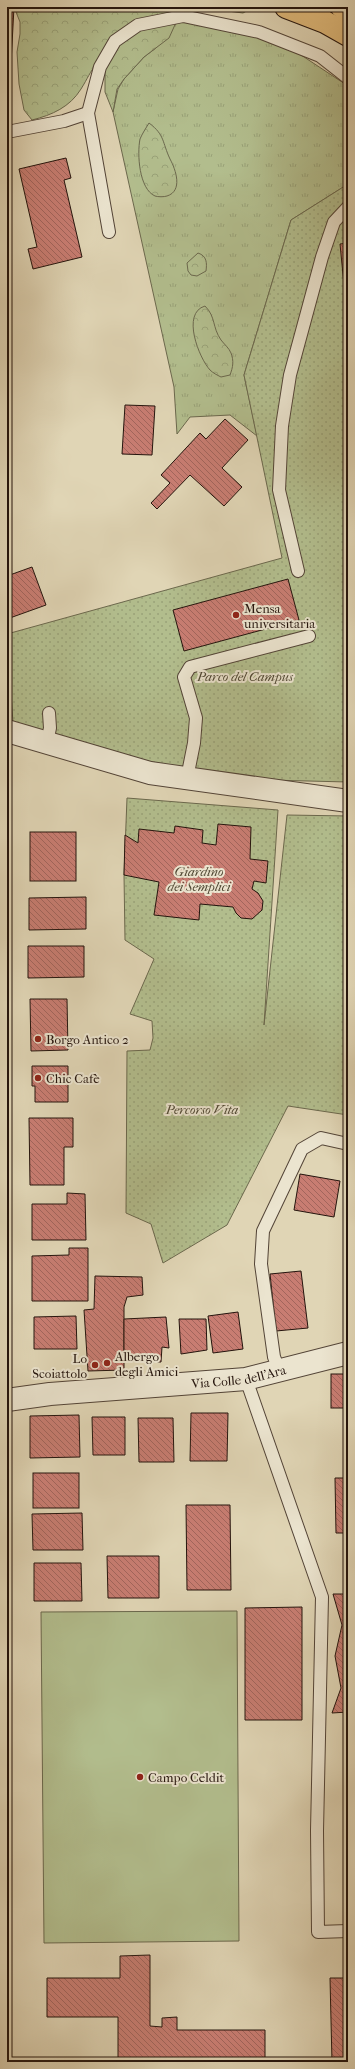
<svg xmlns="http://www.w3.org/2000/svg" width="355" height="2069" font-family="'IM FELL French Canon',serif">
<style>
.grass{fill:url(#grass-tufts);stroke:#6b684d}
.forest{fill:url(#forest-crowns);stroke:#6b684d}
.park{fill:url(#park-dots);stroke:#6b684d}
.pitch{fill:#b2bd8d;stroke:#6b684d}
.building{fill:url(#building-back-hatch);stroke:#24140d}
.lines{fill:none;stroke-linecap:round;stroke-linejoin:round}
.lane-casing{stroke:#534437;stroke-width:14}
.street-casing{stroke:#534437;stroke-width:24}
.primary-casing{stroke:#24140d;stroke-width:24}
.lane{stroke:#ebe4cf;stroke-width:12}
.street{stroke:#ebe4cf;stroke-width:22}
.primary{stroke:#e0ba7a;stroke-width:22}
.poi-dot{fill:#8f2418;stroke:#ebe4cf;stroke-width:1.5}
.labels{text-anchor:middle;stroke-width:4;stroke-linejoin:round;paint-order:stroke}
.poi-label{font-size:13px;fill:#24140d;stroke:#ebe4cf;text-anchor:start}
.park-label{font-size:13px;font-style:italic;fill:#4f4733;stroke:#ebe4cf}
.street-label{font-size:13px;fill:#24140d;stroke:#ebe4cf}
</style>
<defs>
<pattern id="grass-tufts" width="24" height="20" patternUnits="userSpaceOnUse"><rect width="24" height="20" fill="#b2bd8d"/><path d="M3 7l-1-3M5 7V3M7 7l1-3M15 17l-1-3M17 17v-4M19 17l1-3" fill="none" stroke="#99a278"/></pattern>
<pattern id="forest-crowns" width="20" height="18" patternUnits="userSpaceOnUse"><rect width="20" height="18" fill="#b2bd8d"/><path d="M2 6a3 3 0 1 1 6 0M12 15a3 3 0 1 1 6 0" fill="none" stroke="#99a278"/></pattern>
<pattern id="park-dots" width="8" height="8" patternUnits="userSpaceOnUse"><rect width="8" height="8" fill="#b2bd8d"/><path d="M2 2h.1M6 6h.1" fill="none" stroke="#99a278" stroke-width="1.8" stroke-linecap="round"/></pattern>
<pattern id="building-back-hatch" width="6" height="6" patternUnits="userSpaceOnUse"><rect width="6" height="6" fill="#c87d72"/><path d="M-1 5l2 2M0 0l6 6M5-1l2 2" fill="none" stroke="#a2655c"/></pattern>
</defs>
<rect width="100%" height="100%" fill="#e0d5b5"/>
<filter id="stains"><feTurbulence type="fractalNoise" baseFrequency=".005" numOctaves="4"/><feColorMatrix values="0 0 0 0 .2 0 0 0 0 .09 0 0 0 0 .02 0 0 0 .5 -.17"/></filter>
<radialGradient id="worn" r=".72"><stop offset=".6" stop-color="#630" stop-opacity="0"/><stop offset="1" stop-color="#630" stop-opacity=".3"/></radialGradient>
<!-- grass -->
<path class="grass" d="M189 19 246 33 295 51 348 86V184L291 220 244 375 257 436 230 415 190 417 177 434 174 387 113 112 118 89 124 79 144 57 156 48 178 21Z"/>
<!-- forest -->
<g class="forest">
<path d="M14 7H183L169 38 144 57 124 79 117 89 113 112 105 92V72L98 62C89 73 88 78 81 89 70 107 52 115 32 120L24 110 19 84 17 52 20 34V22Z"/>
<path d="M197 7H254L243 13Z"/>
<path d="M149 123C165 135 162 142 170 159 176 170 183 191 167 196 164 197 158 197 155 196 139 189 137 154 140 139 142 134 146 128 149 123Z"/>
<path d="M198 253C207 256 207 263 206 271L197 276 191 275 188 271 187 263Z"/>
<path d="M205 306C216 317 212 327 221 340 224 344 229 348 231 353 234 361 233 367 230 375L221 377C217 375 213 373 210 370 199 358 181 313 205 306Z"/>
</g>
<!-- park -->
<g class="park">
<path d="M348 184V782L187 778 13 723 7 634 282 558 244 375 291 220Z"/>
<path d="M127 798 278 810 264 1025 287 815 348 816V1115L288 1106 227 1225 163 1263 151 1224 126 1213 127 1051 150 1050 153 1038 152 1021 130 1014 154 959 125 940 124 875Z"/>
</g>
<!-- pitch -->
<path class="pitch" d="M237 1611 239 1941 44 1943 41 1612Z"/>
<!-- building -->
<g class="building">
<path d="M7 7H14L8 120H7Z"/>
<path d="M66 158 71 178 64 180 82 257 33 269 28 249 37 247 19 169Z"/>
<path d="M348 243V325L340 244Z"/>
<path d="M125 405 155 406 152 455 122 454Z"/>
<path d="M225 419 248 440 222 468 242 487 224 506 190 475 157 509 151 503 170 483 161 475 200 433 206 439Z"/>
<path d="M32 567 46 605 7 619V576Z"/>
<path d="M288 579 299 620 184 651 173 610Z"/>
<path d="M218 824 251 827 250 859 268 861 266 883 254 881 252 889 258 893 263 901 262 910 252 919 241 918 236 913 233 907 200 904 199 920 154 915 159 882 124 875 125 835 138 843 139 829 174 833 175 826 203 830 202 843 216 845Z"/>
<rect x="30" y="832" width="46" height="49"/>
<path d="M86 897V929L29 930V898Z"/>
<path d="M28 946H84V977L28 978Z"/>
<path d="M30 999H67L68 1050 31 1051Z"/>
<path d="M32 1066H68V1102H35V1086H32Z"/>
<path d="M29 1118H73V1147H64V1185H30Z"/>
<path d="M300 1174 340 1181 334 1217 294 1210Z"/>
<path d="M67 1193 85 1194 86 1240H32V1204H67Z"/>
<path d="M69 1248H88V1301H32V1256L69 1255Z"/>
<path d="M301 1271 308 1328 276 1331 270 1274Z"/>
<path d="M95 1276 142 1277 143 1295 127 1297 124 1307V1370L88 1371 84 1310 94 1309Z"/>
<path d="M348 1285V1317H345Z"/>
<path d="M238 1312 243 1349 213 1353 208 1316Z"/>
<path d="M76 1316 77 1349H34V1317Z"/>
<path d="M166 1317 169 1348 162 1347 161 1362 124 1361V1319Z"/>
<path d="M179 1319H206L207 1350 181 1354Z"/>
<rect x="331" y="1374" width="17" height="34"/>
<path d="M191 1413H228L227 1461H190Z"/>
<path d="M79 1415 80 1457 30 1458V1416Z"/>
<path d="M92 1417H125V1455H93Z"/>
<path d="M138 1418H173L174 1462H139Z"/>
<rect x="33" y="1473" width="46" height="35"/>
<path d="M335 1478H348V1533H336Z"/>
<path d="M186 1505H230L231 1590H187Z"/>
<path d="M82 1513 83 1550H33L32 1514Z"/>
<path d="M107 1556H159V1598H108Z"/>
<path d="M34 1563H81L82 1601H34Z"/>
<path d="M333 1594H348V1712L332 1713 341 1688 335 1656 342 1625Z"/>
<path d="M302 1607V1720H245V1608Z"/>
<path d="M150 1955V2026L162 2027V2018L177 2017V2030H265V2062H118V2017H47V1978H120V1956Z"/>
<path d="M330 1978H348V2062H332Z"/>
</g>
<g class="lines">
<defs>
<g id="lane">
<path d="M7 132 64 121 88 113"/>
<path d="M109 232 88 113 100 67 115 41 138 25 183 16 259 32 320 56 348 78"/>
<path d="M298 571 279 490 282 426 290 375 322 257 334 222 348 207"/>
<path d="M47 742 50 728 49 713"/>
<path d="M187 778 194 743 196 718 184 677 190 667 309 636"/>
<path d="M279 1370 274 1357 261 1264 263 1231 302 1149 321 1138 348 1144"/>
<path d="M246 1379 322 1597 317 1831 318 1932 348 1931"/>
</g>
<g id="street">
<path d="M7 731 150 773 348 801"/>
<path id="s1" d="M7 1400 50 1394 246 1379 348 1353"/>
</g>
<g id="primary">
<path d="M286 7 325 22 348 35"/>
<path d="M342 7 348 12"/>
</g>
</defs>
<!-- lane casing -->
<use href="#lane" class="lane-casing"/>
<!-- street casing -->
<use href="#street" class="street-casing"/>
<!-- primary casing -->
<use href="#primary" class="primary-casing"/>
<!-- lane -->
<use href="#lane" class="lane"/>
<!-- street -->
<use href="#street" class="street"/>
<!-- primary -->
<use href="#primary" class="primary"/>
</g>
<!-- markers -->
<g class="poi-dot">
<circle cx="236" cy="615" r="4"/>
<circle cx="38" cy="1039" r="4"/>
<circle cx="38" cy="1078" r="4"/>
<circle cx="107" cy="1363" r="4"/>
<circle cx="95" cy="1365" r="4"/>
<circle cx="140" cy="1777" r="4"/>
</g>
<g class="labels">
<!-- poi labels -->
<g class="poi-label">
<text x="244" y="613">Mensa<tspan x="244" dy="15">universitaria</tspan></text>
<text x="46" y="1044">Borgo Antico 2</text>
<text x="46" y="1083">Chic Cafè</text>
<text x="115" y="1361">Albergo<tspan x="115" dy="15">degli Amici</tspan></text>
<text x="87" y="1363" text-anchor="end">Lo<tspan x="87" dy="15">Scoiattolo</tspan></text>
<text x="148" y="1782">Campo Celdit</text>
</g>
<!-- park labels -->
<g class="park-label">
<text x="245" y="681">Parco del Campus</text>
<text x="199" y="876">Giardino<tspan x="199" dy="15">dei Semplici</tspan></text>
<text x="202" y="1114">Percorso Vita</text>
</g>
<!-- street labels -->
<g class="street-label">
<text dy="5" stroke="none"><textPath href="#s1" startOffset="233">Via Colle dell'Ara</textPath></text>
</g>
</g>
<!-- margin -->
<rect width="355" height="2069" fill="none" stroke="#e0d5b5" stroke-width="24"/>
<rect x="8" y="8" width="339" height="2053" fill="none" stroke="#24140d" stroke-width="2"/>
<rect x="12" y="12" width="331" height="2045" fill="none" stroke="#24140d"/>
<rect width="100%" height="100%" filter="url(#stains)"/>
<rect width="100%" height="100%" fill="url(#worn)"/>
</svg>
